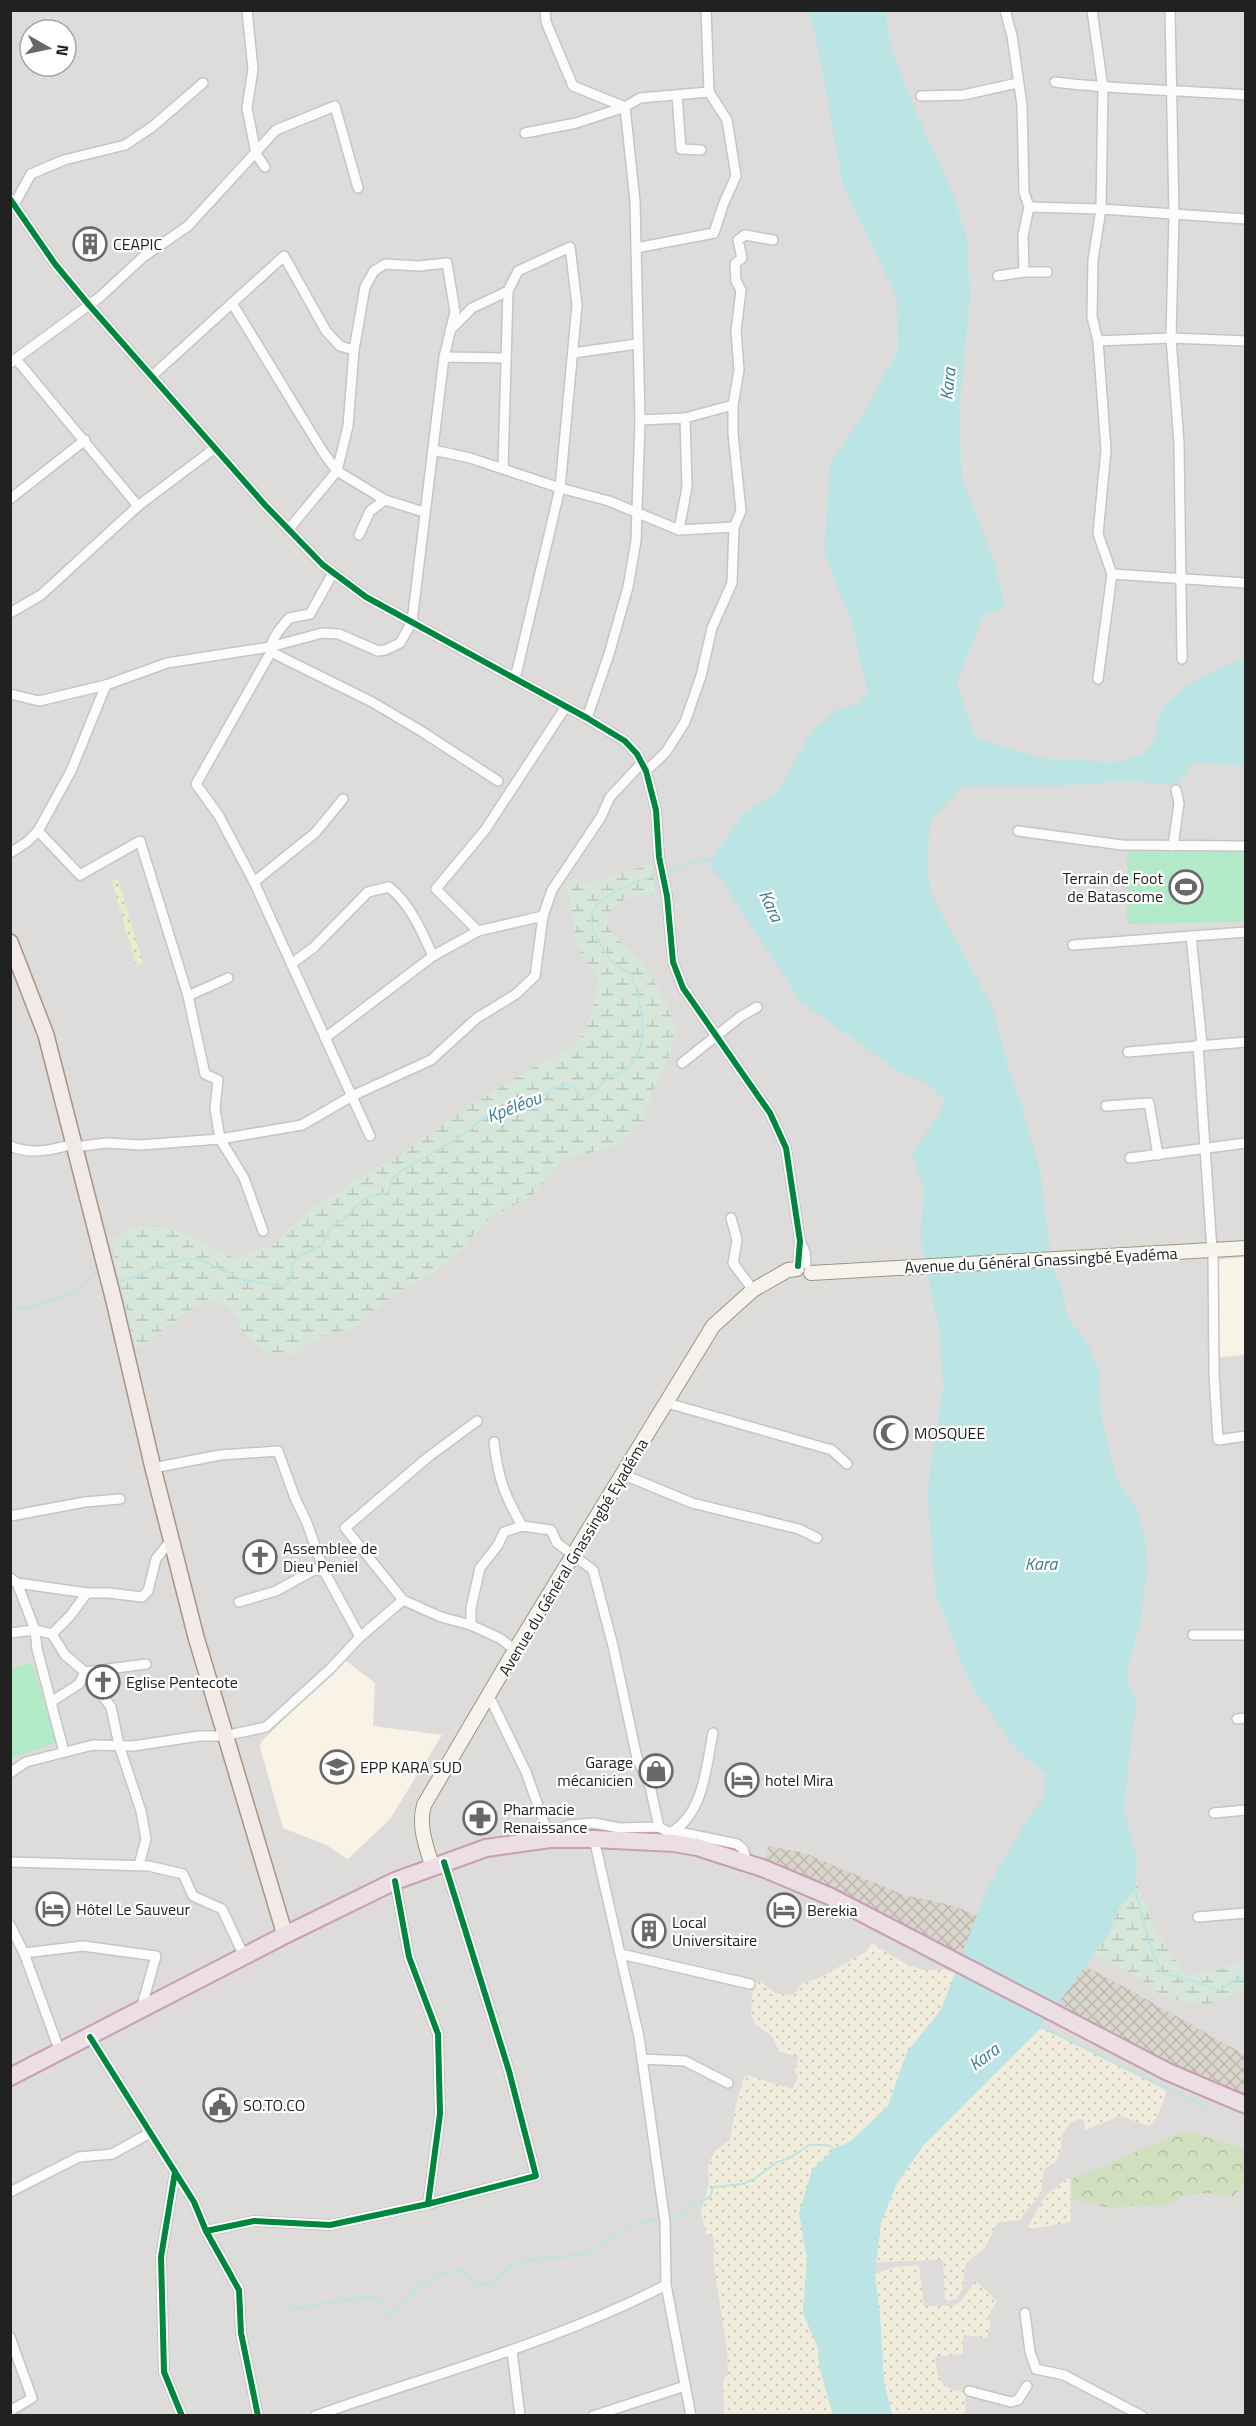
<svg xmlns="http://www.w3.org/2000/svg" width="1256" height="2426" font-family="'Titillium Web',sans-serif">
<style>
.residential{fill:#dedcdb;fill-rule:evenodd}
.education{fill:#f8f3e6}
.religious{fill:#dddcdb}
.construction{fill:url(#construction-cross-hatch)}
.farmland{fill:url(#farmland-dots)}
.grass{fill:url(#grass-dots)}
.forest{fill:url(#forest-crowns)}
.wetland{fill:url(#wetland-marsh)}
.pitch{fill:#b2e9c6}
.water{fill:#bbe4e4}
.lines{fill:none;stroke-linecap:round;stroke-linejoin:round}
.stream{stroke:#bbe4e4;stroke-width:2}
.street-casing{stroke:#c6c5c4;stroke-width:12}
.secondary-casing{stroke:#9b9780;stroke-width:16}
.primary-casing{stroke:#a69585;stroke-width:18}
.highway-casing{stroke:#c79eb3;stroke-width:20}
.street{stroke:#fdfcfc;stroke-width:9}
.secondary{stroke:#f5f3ec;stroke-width:14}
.primary{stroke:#f2eae6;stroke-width:15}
.highway{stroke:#ecdfe4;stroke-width:16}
.cycleway-casing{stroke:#fff;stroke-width:10}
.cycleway{stroke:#00873e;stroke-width:6}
.labels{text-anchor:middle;stroke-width:4.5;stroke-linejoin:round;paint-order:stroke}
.poi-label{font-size:16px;fill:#212121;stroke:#fff;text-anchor:start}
.street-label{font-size:16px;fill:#212121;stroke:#fff}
.water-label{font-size:18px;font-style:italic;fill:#3b7d97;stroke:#fff}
</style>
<defs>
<pattern id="construction-cross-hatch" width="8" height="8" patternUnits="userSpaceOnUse" patternTransform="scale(1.5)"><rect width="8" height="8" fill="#d9d5cb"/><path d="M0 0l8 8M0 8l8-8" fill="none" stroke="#bab7ae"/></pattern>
<pattern id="farmland-dots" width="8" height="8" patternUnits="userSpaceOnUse" patternTransform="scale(1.5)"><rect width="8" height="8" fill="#f0eddc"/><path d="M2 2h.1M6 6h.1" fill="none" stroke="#cecbbc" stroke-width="1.8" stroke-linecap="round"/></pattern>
<pattern id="grass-dots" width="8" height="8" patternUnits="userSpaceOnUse" patternTransform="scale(1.5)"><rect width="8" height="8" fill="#e4eec7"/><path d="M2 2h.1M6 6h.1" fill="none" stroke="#c3ccab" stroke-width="1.8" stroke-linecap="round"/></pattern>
<pattern id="forest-crowns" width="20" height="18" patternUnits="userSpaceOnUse" patternTransform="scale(1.5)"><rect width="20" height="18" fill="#d0dfbd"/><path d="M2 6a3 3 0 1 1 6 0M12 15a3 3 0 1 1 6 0" fill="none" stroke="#b2bfa2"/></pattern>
<pattern id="wetland-marsh" width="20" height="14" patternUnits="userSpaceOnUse" patternTransform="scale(1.5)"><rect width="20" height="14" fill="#d7e6da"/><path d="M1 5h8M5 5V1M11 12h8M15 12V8" fill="none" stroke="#b8c5bb"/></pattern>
</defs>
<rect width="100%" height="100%" fill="#efecea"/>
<!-- residential -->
<path class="residential" d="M11 11H1245V2415H11ZM30 30H66V66H30Z"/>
<!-- education -->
<g class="education">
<path d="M1245 1257V1355L1220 1357 1216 1260Z"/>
<path d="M346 1661 375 1683 373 1726 442 1735 390 1819 348 1859 326 1845 283 1828 260 1747 261 1742 341 1662Z"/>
</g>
<!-- religious -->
<path class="religious" d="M1044 2375 1093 2398 1125 2415 1030 2416 1036 2380Z"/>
<!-- construction -->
<path class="construction" d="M769 1846 804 1853 904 1895 951 1905 1011 1929 1110 1979 1245 2055V2098L1197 2080 768 1864 766 1856Z"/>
<!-- farmland -->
<g class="farmland">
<path d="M872 1943 904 1963 922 1970H946L955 1973 941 2010 907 2052 888 2106 851 2141 834 2149 812 2170 802 2234 807 2257 803 2313 818 2348 819 2365 833 2415H724L723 2378 728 2375 727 2350 714 2266 713 2257 715 2251 713 2237 706 2233 701 2212 709 2184 708 2165 715 2151 730 2140 736 2104 744 2077 750 2076 792 2089 798 2077 794 2070 799 2057 778 2051 773 2037 755 2024 751 2012 753 1984 756 1982H761L775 1993 790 1995 796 1992 800 1985 821 1977 866 1952Z"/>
<path d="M1042 2027 1167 2091 1157 2117 1149 2126 1120 2116 1085 2130 1084 2120 1078 2119 1070 2123 1062 2135 1061 2150 1055 2163 1044 2169 1041 2193 1019 2220 998 2222 984 2249 966 2263 962 2290 956 2299 945 2302 943 2260 876 2262 880 2222 895 2186 924 2145Z"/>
<path d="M1067 2179H1070L1071 2222 1026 2230 1046 2195Z"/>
<path d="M919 2265 924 2306H952L959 2303 976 2281 997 2301 986 2319 991 2321 987 2338 963 2335V2354L935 2357 938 2375 942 2383 952 2390 966 2391 965 2415H892L884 2383 880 2316 875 2274 895 2267Z"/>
</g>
<!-- grass -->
<path class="grass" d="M116 879H118L143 963 136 966 112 881Z"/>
<!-- forest -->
<path class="forest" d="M1185 2131 1245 2148 1244 2183 1232 2198C1215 2191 1198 2193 1181 2196L1177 2203 1148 2206 1133 2205 1113 2209 1072 2198V2179Z"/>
<!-- wetland -->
<g class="wetland">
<path d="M651 864 656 895C632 895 615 897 606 921L608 928 643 965 667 1004 677 1031 664 1069 652 1091 643 1120 620 1145 568 1158 560 1163 534 1194 492 1217 468 1240 460 1251 436 1270 388 1299 355 1328 327 1334 295 1354 267 1352 242 1331 235 1314 226 1305 208 1301 196 1306 136 1349 111 1243C148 1204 197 1240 235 1259L274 1244 306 1213 361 1177 401 1154 468 1107 532 1068 572 1049 585 1029 592 1012 597 990V975C572 946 577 945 572 909 571 901 567 893 567 886L573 878 587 884Z"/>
<path d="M1136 1881 1156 1932 1186 1976 1237 1964 1245 1965V1987L1221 2001 1203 2004 1177 2000 1157 1992 1138 1977 1094 1952C1108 1936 1109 1927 1119 1910 1125 1898 1134 1894 1136 1881Z"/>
</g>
<!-- pitch -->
<g class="pitch">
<path d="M1245 851V922L1127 924V852Z"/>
<path d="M32 1662 57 1743 11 1758V1669Z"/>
</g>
<!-- water -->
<path class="water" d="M808 11H885L890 42 912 103 952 191 967 238 970 298 959 411 962 480 994 559 1005 607 983 616 957 683 975 737C999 746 1024 753 1050 759 1055 760 1062 759 1068 759 1092 760 1123 768 1144 752 1159 742 1154 724 1161 711 1175 689 1221 664 1246 659L1245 767 1193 762 1178 785 1124 781 1060 786H963L931 819 927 860 930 889 942 915 992 1006 1005 1056 1022 1106 1040 1170 1052 1266 1061 1285 1067 1316 1088 1344 1099 1371 1101 1414 1116 1477 1138 1511 1146 1544 1147 1573 1140 1625 1129 1661 1127 1680 1137 1704 1131 1739 1124 1809 1137 1860 1135 1890 1119 1908 1107 1937 1038 2031 924 2144 896 2185 881 2223 875 2274 880 2316 884 2383 892 2415H833L819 2365 818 2348 803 2313 807 2257 799 2213 812 2170 834 2149 851 2141 888 2106 907 2052 941 2010 988 1886 1028 1818 1045 1795V1774L1014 1747 969 1681 936 1594 927 1492 943 1387 940 1334 920 1238 924 1189 912 1153 941 1111 945 1100 930 1085 903 1074 798 1000 784 975 733 899 723 880 712 870 710 861 743 813 777 792 807 739 815 729 839 708 858 704 867 691 853 627 824 552 830 464 859 421 898 350 897 298 843 186 816 38Z"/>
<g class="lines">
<!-- stream -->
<g class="stream">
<path d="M666 872 681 868 694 861 712 860"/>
<path d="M115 1280 119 1282C143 1275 171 1258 196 1259 204 1260 211 1265 218 1268 226 1272 233 1273 239 1279L283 1287 291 1279 292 1265 297 1257 322 1245 332 1226C348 1221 352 1206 366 1198 374 1194 380 1197 389 1191L392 1179 401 1171 462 1136 485 1117 532 1102 550 1090 566 1085 574 1087 584 1098C594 1096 597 1087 604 1081 613 1075 625 1072 632 1063 652 1040 640 1000 631 974 610 962 609 960 597 938 592 929 588 918 595 908 604 893 644 878 661 874"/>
<path d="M10 1307 24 1309 68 1295 78 1291 97 1272 101 1274"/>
<path d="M1135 1890 1152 1951 1162 1973C1179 1978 1207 1983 1220 1991L1230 1983 1246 1976"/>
<path d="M1041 2027 1206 2107"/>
<path d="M667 2219C680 2216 697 2203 710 2197L713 2187 743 2184 754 2179 777 2162 790 2158 809 2145H828L836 2150"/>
<path d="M290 2309 373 2296 391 2316 417 2289 435 2277 461 2269 474 2283 493 2284 509 2267 522 2261 586 2254 636 2223 662 2219"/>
</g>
<defs>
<g id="street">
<path d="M247 10 253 69 247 108 256 154 265 167"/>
<path d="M545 10 546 22 573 86 625 107 635 201 640 420 636 541 628 587 609 654 587 718"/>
<path d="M1005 10 1012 36 1022 105 1024 192 1029 207 1023 236 1024 272"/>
<path d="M1092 10 1103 88 1101 209 1093 260 1092 317 1098 341 1106 450 1098 534 1112 574 1098 679"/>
<path d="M1170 10 1174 215 1171 338 1179 443 1182 659"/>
<path d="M1055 82C1118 90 1182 90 1246 95"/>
<path d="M677 96 681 149 701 150"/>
<path d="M921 96 963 95 1018 83"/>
<path d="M525 133 576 123 625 107 640 98 709 92 706 10"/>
<path d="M10 199 55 264 89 305 265 505 323 565 366 597 587 718 625 741 637 754 646 771 656 810 659 857 667 896 673 962 683 988 770 1113 786 1148 800 1241 798 1266"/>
<path d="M15 203 31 174 64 160 125 145 152 127 203 83"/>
<path d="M1029 207 1101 209 1246 219"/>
<path d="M636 248 714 233 723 205 736 176 727 120 709 92"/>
<path d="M998 276 1024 272H1047"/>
<path d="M232 303 323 452 337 471 385 500 424 512"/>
<path d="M450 330 472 308 508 291 518 271 570 247 577 305 560 488 515 679"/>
<path d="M1098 341 1171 338 1246 341"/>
<path d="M573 353 637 344"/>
<path d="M16 359 138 506"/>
<path d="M10 363 100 297 143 257 188 226 276 130 335 106 358 188"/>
<path d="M152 376 284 256 326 331 340 346 354 350"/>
<path d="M640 420 685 418"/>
<path d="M433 450 470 458 560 488 609 501 679 530 734 527"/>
<path d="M503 468 508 291"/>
<path d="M10 499 85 440"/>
<path d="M288 530 337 471 348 426 354 350 365 287 374 271 385 264 418 266 447 263 455 312 444 357"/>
<path d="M679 530 687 487 685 418 733 405"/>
<path d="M359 535 370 511 385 500"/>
<path d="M333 573 310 614 289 618C282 627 269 640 271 652L196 784 219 816 254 882 370 1136"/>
<path d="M1112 574 1246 583"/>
<path d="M10 613 41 595 138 506 215 448"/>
<path d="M271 652 372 702 421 731 498 781"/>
<path d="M10 694 39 701 106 685 167 663 270 647 322 633 339 634 378 651 385 650 400 643 412 622 444 357 506 358"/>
<path d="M646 771 666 752 685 722 701 676 712 628 732 583 734 527 741 511 733 433V405L739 370 736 331 741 290 736 281 735 264 742 258 738 240 745 235 773 240"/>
<path d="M38 831 80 875 140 841 188 996 205 1074 218 1080 215 1109 220 1139 244 1178 263 1231"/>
<path d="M1018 831 1122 845 1246 846"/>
<path d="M1173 846 1179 803 1176 790"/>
<path d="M10 853 27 842 38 831 71 771 106 685"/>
<path d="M254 882 315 833 343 799"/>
<path d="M478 931 436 889 485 830 565 708"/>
<path d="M1191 936 1202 1044"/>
<path d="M1073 945 1246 932"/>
<path d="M291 964 313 948 368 892 389 887C411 905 421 930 433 956"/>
<path d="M188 996 228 978"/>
<path d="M325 1038 433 956 478 931 543 916"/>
<path d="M1198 1045 1212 1250"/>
<path d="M1128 1052 1246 1042"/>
<path d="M682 1063 740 1017 757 1007"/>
<path d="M1106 1106 1149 1103 1158 1155"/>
<path d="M10 1146C31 1155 53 1150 73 1144"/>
<path d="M74 1147 107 1143 140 1145 220 1139 302 1125 352 1096 431 1060 477 1018 516 994 535 976 543 916 552 890 601 817 610 797 642 763"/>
<path d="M1130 1158 1246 1143"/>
<path d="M731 1218 737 1240 733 1263 753 1290"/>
<path d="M801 1243 805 1252 806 1264"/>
<path d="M1213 1250 1214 1374 1218 1440 1246 1436"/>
<path d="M667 1403 832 1450 847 1464"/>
<path d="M477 1421 427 1458 345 1528 403 1600 441 1617 471 1625 501 1639 515 1650"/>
<path d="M494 1442C498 1478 504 1494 522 1526L551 1530 557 1543 593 1570 613 1646 637 1758 650 1786 659 1827"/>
<path d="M153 1468 220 1455 278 1451 295 1498 307 1523 324 1571 360 1637"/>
<path d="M622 1474 692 1503 799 1529 817 1538"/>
<path d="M10 1516 85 1502 120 1499"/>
<path d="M10 1578 17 1583 35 1630 37 1649 64 1752"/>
<path d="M17 1583 87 1593H109L142 1597 148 1591 156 1559 172 1539"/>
<path d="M239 1602 276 1591 314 1570 324 1571"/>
<path d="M471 1625V1608L480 1568 498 1545 504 1532 522 1526"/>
<path d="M10 1633 35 1630 52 1634 65 1655 85 1672 111 1707 119 1745 141 1811 146 1839 139 1865"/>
<path d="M52 1634 70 1616 87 1593"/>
<path d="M1193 1635H1246"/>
<path d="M85 1672 146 1664"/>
<path d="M489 1696 526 1772 550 1839"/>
<path d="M51 1702 79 1684 85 1672"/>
<path d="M1237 1719 1246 1718"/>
<path d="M10 1773 26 1762 93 1745 133 1746 199 1736H224L266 1727 330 1669 360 1637 403 1600"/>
<path d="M1214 1813 1246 1810"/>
<path d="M674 1831 737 1844 743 1849 747 1862"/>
<path d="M670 1833C704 1814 706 1767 713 1733"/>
<path d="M548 1834 569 1825 594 1823 619 1828 659 1827 670 1833 674 1843"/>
<path d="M594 1839 639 2037 665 2222 666 2285 691 2416"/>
<path d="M10 1862 149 1866 183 1874 193 1896 222 1909 244 1956"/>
<path d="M395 1881 409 1957 438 2034 440 2114 428 2204"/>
<path d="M1198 1917 1246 1913"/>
<path d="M10 1925 24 1953 60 2052"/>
<path d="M24 1953 83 1946 156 1956 141 2009"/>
<path d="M621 1954 750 1984"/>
<path d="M90 2037 194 2202 206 2231 254 2221 330 2225 428 2204 536 2176 509 2071 444 1862"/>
<path d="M642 2059 685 2061 728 2083"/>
<path d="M175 2172 161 2257 164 2372 182 2416"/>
<path d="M10 2192 79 2157 112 2154 150 2133"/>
<path d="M206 2231 239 2290 241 2333 258 2416"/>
<path d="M1025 2313 1030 2352 1036 2369 1064 2375 1142 2416"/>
<path d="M10 2337 32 2398 10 2411"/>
<path d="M512 2351 520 2416"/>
<path d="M969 2391 1011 2402 1018 2400 1027 2386"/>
<path d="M315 2416C433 2374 554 2343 666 2285"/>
<path d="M593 2416 685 2386"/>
</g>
<g id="secondary">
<path d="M811 1273 1246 1248"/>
<path d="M432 1866C426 1845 418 1826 424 1805L515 1650 713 1326 753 1290 788 1270 797 1269"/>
</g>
<path id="primary" d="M10 942 46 1035 114 1301 153 1468 196 1637 285 1935"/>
<path id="highway" d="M10 2077 285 1935 395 1881 486 1848 550 1839H594L674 1843 697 1847 765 1869 829 1896 1168 2072 1246 2105"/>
</defs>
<!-- street casing -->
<use href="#street" class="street-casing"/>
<!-- secondary casing -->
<use href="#secondary" class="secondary-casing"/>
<!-- primary casing -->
<use href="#primary" class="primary-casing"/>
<!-- highway casing -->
<use href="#highway" class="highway-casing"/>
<!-- street -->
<use href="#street" class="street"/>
<!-- secondary -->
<use href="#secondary" class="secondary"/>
<!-- primary -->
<use href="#primary" class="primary"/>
<!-- highway -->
<use href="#highway" class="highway"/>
<defs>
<g id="cycleway">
<path d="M10 199 55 264 89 305 265 505 323 565 366 597 587 718 625 741 637 754 646 771 656 810 659 857 667 896 673 962 683 988 770 1113 786 1148 800 1241 798 1266"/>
<path d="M395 1881 409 1957 438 2034 440 2114 428 2204"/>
<path d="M90 2037 194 2202 206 2231 254 2221 330 2225 428 2204 536 2176 509 2071 444 1862"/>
<path d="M175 2172 161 2257 164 2372 182 2416"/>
<path d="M206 2231 239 2290 241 2333 258 2416"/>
</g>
</defs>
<!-- cycleway casing -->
<use href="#cycleway" class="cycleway-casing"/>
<!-- cycleway -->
<use href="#cycleway" class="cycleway"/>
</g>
<!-- icons -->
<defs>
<symbol id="building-ring" viewBox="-11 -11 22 22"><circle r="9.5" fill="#fff" stroke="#696867" stroke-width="1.5"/><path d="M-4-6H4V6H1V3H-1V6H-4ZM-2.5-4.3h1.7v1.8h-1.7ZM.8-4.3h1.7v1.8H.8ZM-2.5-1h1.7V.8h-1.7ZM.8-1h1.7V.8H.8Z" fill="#696867"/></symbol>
<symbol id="stadium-ring" viewBox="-11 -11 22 22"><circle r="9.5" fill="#fff" stroke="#696867" stroke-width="1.5"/><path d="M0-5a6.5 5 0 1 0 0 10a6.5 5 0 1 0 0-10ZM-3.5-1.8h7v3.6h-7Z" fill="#696867"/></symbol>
<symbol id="mosque-ring" viewBox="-11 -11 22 22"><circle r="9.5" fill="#fff" stroke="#696867" stroke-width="1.5"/><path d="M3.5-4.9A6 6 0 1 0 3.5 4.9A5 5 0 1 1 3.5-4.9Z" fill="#696867"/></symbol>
<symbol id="church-ring" viewBox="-11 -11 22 22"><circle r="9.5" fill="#fff" stroke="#696867" stroke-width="1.5"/><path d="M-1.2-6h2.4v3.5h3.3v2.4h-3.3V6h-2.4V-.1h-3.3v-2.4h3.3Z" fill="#696867"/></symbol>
<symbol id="school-ring" viewBox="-11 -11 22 22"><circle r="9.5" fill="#fff" stroke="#696867" stroke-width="1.5"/><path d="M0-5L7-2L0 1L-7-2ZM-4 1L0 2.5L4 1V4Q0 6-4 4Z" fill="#696867"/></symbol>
<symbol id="shop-ring" viewBox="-11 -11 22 22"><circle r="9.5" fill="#fff" stroke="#696867" stroke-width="1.5"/><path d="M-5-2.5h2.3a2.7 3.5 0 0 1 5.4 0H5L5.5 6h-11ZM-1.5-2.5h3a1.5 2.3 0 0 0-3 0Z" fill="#696867"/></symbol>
<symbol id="hotel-ring" viewBox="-11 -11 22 22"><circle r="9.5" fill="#fff" stroke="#696867" stroke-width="1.5"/><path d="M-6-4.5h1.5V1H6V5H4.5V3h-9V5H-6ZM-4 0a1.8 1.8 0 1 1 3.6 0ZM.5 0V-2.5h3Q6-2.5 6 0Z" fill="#696867"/></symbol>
<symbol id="pharmacy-ring" viewBox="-11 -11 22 22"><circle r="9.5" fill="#fff" stroke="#696867" stroke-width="1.5"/><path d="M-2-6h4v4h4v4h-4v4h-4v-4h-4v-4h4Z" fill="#696867"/></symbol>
<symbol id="civic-ring" viewBox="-11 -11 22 22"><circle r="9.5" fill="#fff" stroke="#696867" stroke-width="1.5"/><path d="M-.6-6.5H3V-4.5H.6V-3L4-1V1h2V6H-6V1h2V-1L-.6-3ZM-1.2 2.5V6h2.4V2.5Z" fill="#696867"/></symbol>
</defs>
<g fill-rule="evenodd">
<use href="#building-ring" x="71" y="225" width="38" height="38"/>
<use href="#stadium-ring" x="1167" y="868" width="38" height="38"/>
<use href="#mosque-ring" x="872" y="1414" width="38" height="38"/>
<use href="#church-ring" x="241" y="1538" width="38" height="38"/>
<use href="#church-ring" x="84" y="1663" width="38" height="38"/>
<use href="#school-ring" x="318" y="1748" width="38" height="38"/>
<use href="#shop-ring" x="637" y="1752" width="38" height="38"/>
<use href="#hotel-ring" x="723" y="1761" width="38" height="38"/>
<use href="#pharmacy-ring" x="461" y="1799" width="38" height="38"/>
<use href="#hotel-ring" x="34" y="1890" width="38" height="38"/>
<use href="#hotel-ring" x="765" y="1891" width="38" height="38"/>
<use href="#building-ring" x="630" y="1912" width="38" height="38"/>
<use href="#civic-ring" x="201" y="2086" width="38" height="38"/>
</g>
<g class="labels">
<!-- poi labels -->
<g class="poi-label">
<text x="113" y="250">CEAPIC</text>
<text x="1163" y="884" text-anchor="end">Terrain de Foot<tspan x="1163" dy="18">de Batascome</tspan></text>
<text x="914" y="1439">MOSQUEE</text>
<text x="283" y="1554">Assemblee de<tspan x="283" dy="18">Dieu Peniel</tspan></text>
<text x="126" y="1688">Eglise Pentecote</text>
<text x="633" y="1768" text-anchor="end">Garage<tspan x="633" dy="18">mécanicien</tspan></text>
<text x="360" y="1773">EPP KARA SUD</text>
<text x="765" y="1786">hotel Mira</text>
<text x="503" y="1815">Pharmacie<tspan x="503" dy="18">Renaissance</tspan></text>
<text x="76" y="1915">Hôtel Le Sauveur</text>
<text x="807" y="1916">Berekia</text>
<text x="672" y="1928">Local<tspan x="672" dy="18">Universitaire</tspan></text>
<text x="243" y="2111">SO.TO.CO</text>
</g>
<!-- street labels -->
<g class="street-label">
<text transform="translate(1041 1260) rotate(-3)" y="6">Avenue du Général Gnassingbé Eyadéma</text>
<text transform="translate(573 1557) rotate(-59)" y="6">Avenue du Général Gnassingbé Eyadéma</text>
</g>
<!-- water labels -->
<g class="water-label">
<text transform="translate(948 384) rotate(-84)" y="6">Kara</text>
<text transform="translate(771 906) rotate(65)" y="6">Kara</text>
<text transform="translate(514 1107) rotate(-21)" y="6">Kpéléou</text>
<text x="1041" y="1570">Kara</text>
<text transform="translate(984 2057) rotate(-37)" y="6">Kara</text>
</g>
</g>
<!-- border -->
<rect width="1256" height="2426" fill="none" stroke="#212121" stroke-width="24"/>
<!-- north arrow -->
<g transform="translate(48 48) rotate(99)"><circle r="28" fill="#ffffff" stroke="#a6a6a6" stroke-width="1.5"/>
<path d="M0-4.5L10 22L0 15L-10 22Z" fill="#696867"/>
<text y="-9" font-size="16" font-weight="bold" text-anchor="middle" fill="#212121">N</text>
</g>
</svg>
